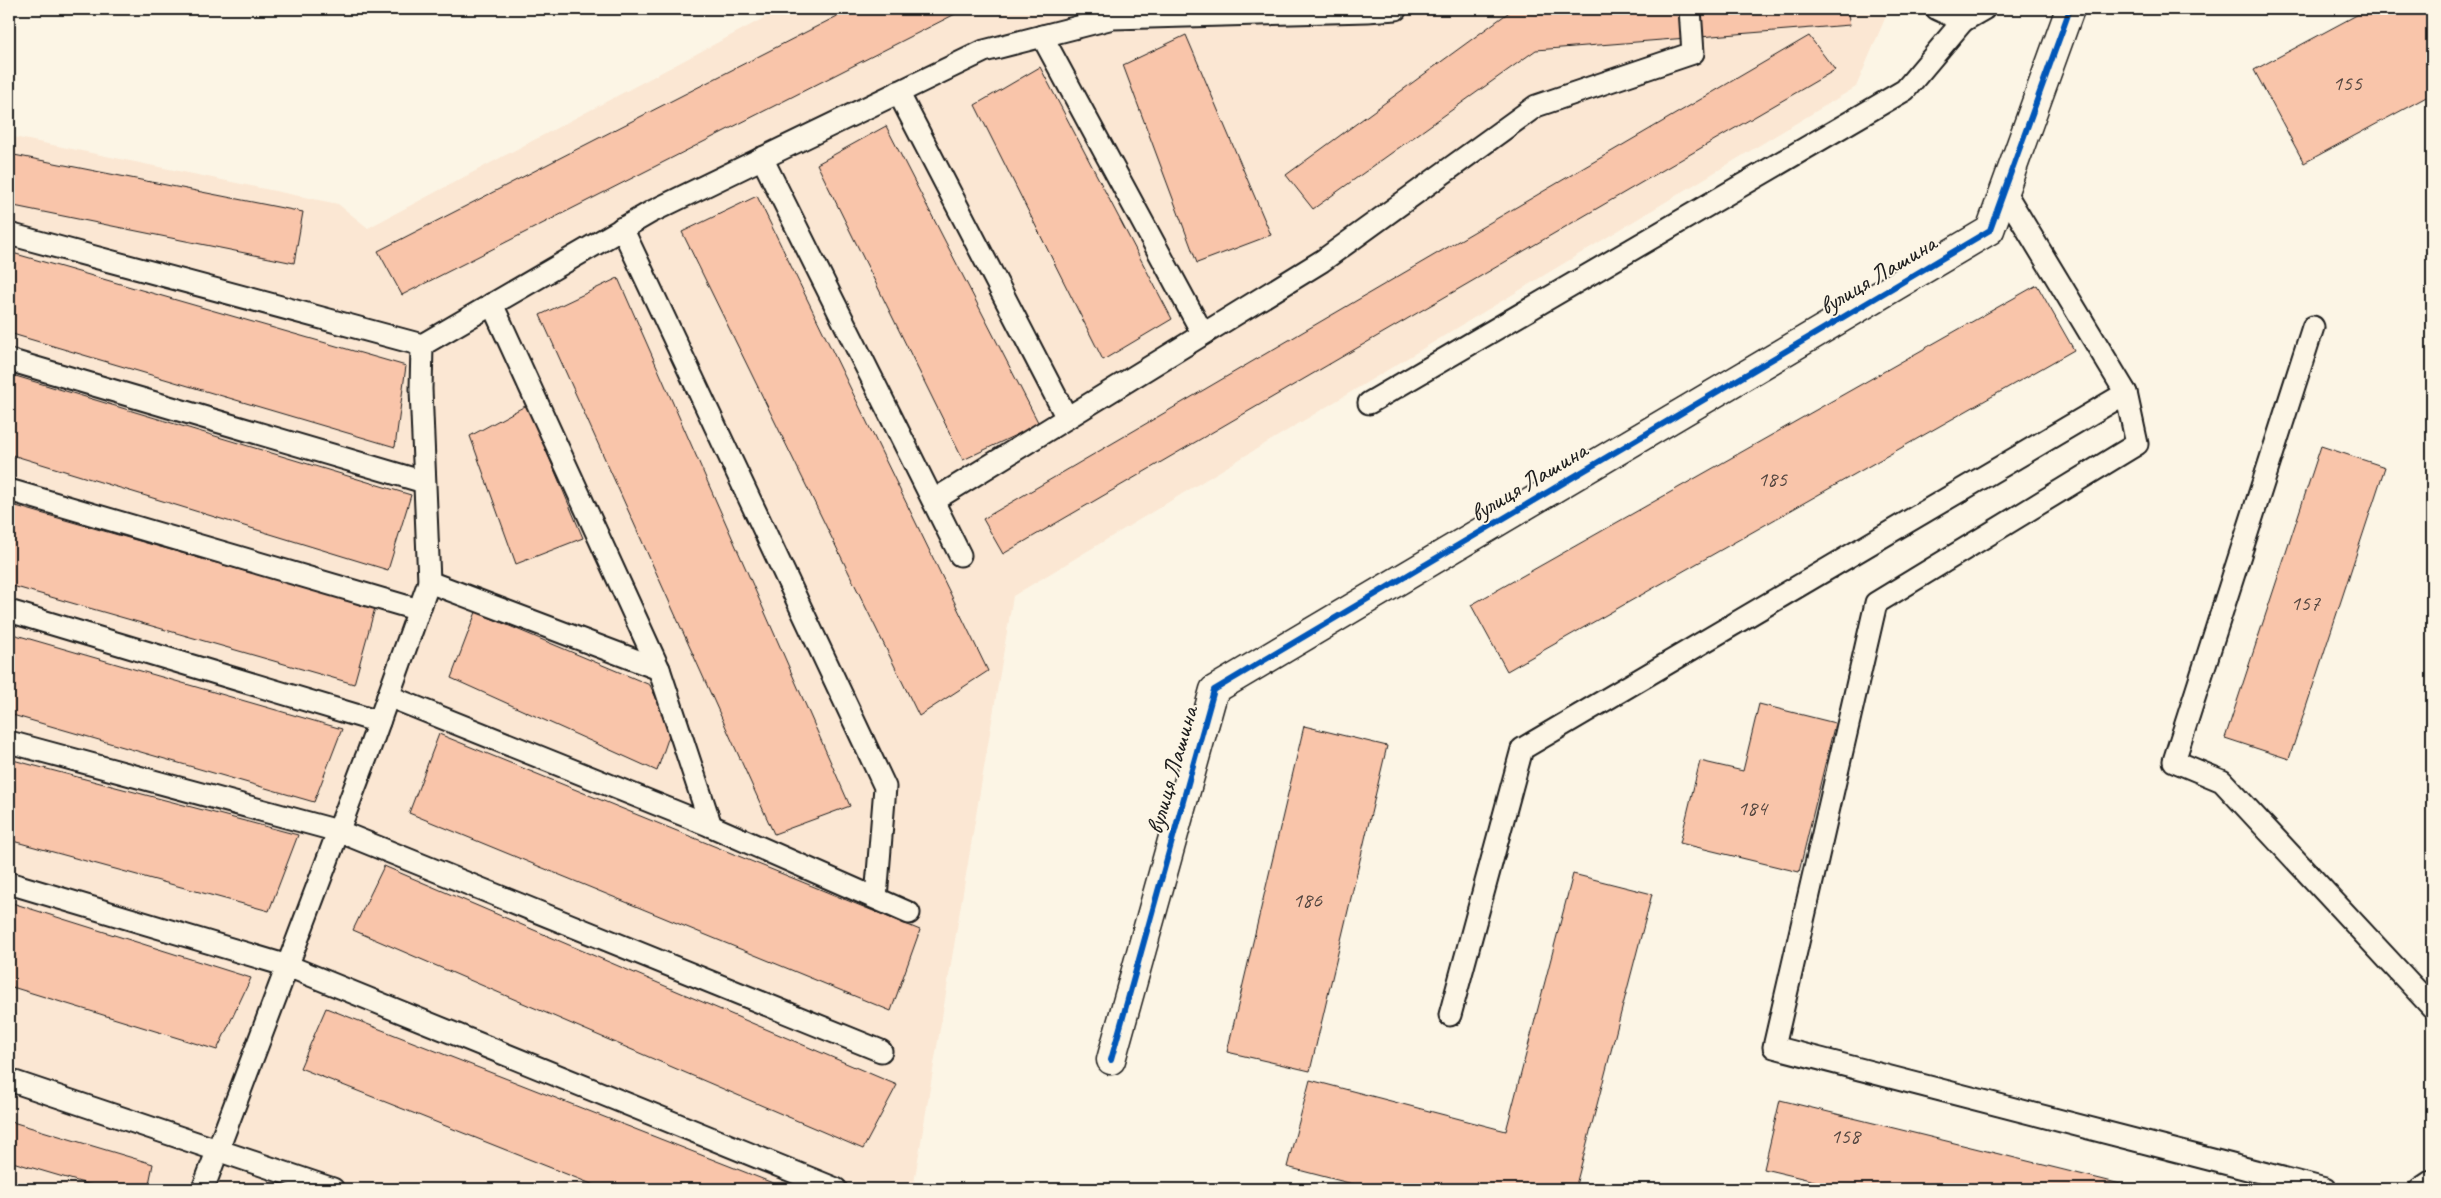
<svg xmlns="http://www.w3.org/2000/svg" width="2441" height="1198" font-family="Caveat,sans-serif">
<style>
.built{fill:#fbe7d3}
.building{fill:#f9c5aa;stroke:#1c1c1c}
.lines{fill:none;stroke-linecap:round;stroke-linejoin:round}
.service-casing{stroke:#1c1c1c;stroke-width:25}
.minor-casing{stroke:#1c1c1c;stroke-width:31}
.service{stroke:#fcf5e5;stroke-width:21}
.minor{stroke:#fcf5e5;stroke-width:28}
.cycleway-casing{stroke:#fcf5e5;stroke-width:9}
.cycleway{stroke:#0057b8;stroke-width:6}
.labels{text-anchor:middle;stroke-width:4;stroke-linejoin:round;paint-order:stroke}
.number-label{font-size:22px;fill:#534640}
.street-label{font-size:25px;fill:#1c1c1c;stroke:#fcf5e5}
</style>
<rect width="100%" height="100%" fill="#fcf5e5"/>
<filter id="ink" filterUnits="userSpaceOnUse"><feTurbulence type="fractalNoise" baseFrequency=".02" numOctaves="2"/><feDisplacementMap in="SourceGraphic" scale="10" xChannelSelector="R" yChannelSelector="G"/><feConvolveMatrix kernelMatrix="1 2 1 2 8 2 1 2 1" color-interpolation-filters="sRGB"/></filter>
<g filter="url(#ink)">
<!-- built -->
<path class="built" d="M781 9H1889L1856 87 1013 596 913 1189H9V136L338 204 368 228Z"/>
<!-- building -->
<g class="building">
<path d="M851 9H965L402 295 378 251Z"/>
<path d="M1531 9H1847L1850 25 1536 50 1313 209 1286 175 1512 10Z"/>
<path d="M2368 9H2426L2432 21V94L2304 163 2254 70Z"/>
<path d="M1186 35 1271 235 1197 263 1123 65Z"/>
<path d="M1809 36 1835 70 1003 554 983 519Z"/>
<path d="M1040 67 1172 319 1103 360 975 105Z"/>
<path d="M886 126 1039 424 963 460 817 164Z"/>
<path d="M9 154 303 212 294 263 9 205Z"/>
<path d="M757 196 988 671 919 716 682 232Z"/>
<path d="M9 252 406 366 395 447 9 333Z"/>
<path d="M618 278 850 806 774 834 540 315Z"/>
<path d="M2037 285 2074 350 1507 671 1471 605Z"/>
<path d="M9 374 411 495 388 570 9 454Z"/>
<path d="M527 405 583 538 516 564 470 436Z"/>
<path d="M2321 446 2385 467 2289 759 2225 738Z"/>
<path d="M9 504 375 608 354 684 9 585Z"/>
<path d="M476 612 650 685 671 730 657 771 451 678Z"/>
<path d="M9 633 342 729 314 802 9 714Z"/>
<path d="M1759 704 1835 723 1799 872 1680 843 1700 761 1743 771Z"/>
<path d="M1304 726 1387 746 1310 1071 1227 1052Z"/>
<path d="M439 734 920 930 891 1011 409 813Z"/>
<path d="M9 759 298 835 269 911 9 840Z"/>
<path d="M384 866 897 1085 863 1149 353 930Z"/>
<path d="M1573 874 1652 894 1575 1189H1372L1287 1167 1310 1080 1506 1131Z"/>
<path d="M9 902 251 978 217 1050 9 986Z"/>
<path d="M326 1008 788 1189H604L300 1068Z"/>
<path d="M1780 1100 2141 1189H1848L1764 1169Z"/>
<path d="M9 1121 153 1164 148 1189H104L9 1161Z"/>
</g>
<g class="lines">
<defs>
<g id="service">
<path d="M1937 9 1963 21"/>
<path d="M1042 36 1203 334"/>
<path d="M898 92 1067 418"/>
<path d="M762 158 960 555"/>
<path d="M622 228 885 787 876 898"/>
<path d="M9 234 422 345 651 212 984 51 1113 18 1367 11 1396 9"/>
<path d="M492 304 659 669 711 826"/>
<path d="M2313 327 2174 761 2222 781 2432 1007"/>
<path d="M9 360 424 482"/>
<path d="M2126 393 2137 444 1876 603 1774 1047 2325 1189"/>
<path d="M1369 403 1905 90 1963 21 1984 9"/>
<path d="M9 490 419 610"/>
<path d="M934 500 1322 261 1536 106 1693 53 1690 9"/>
<path d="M429 582 659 669"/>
<path d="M9 611 379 722"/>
<path d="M388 696 711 826 909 913"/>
<path d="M9 742 338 831 881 1051"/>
<path d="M9 883 288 966 836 1189"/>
<path d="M1450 1015 1522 749 2126 393 2004 191"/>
<path d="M9 1080 333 1189"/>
<path d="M203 1189 369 750 429 582 421 389 422 345"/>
<path d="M2420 1189 2432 1181"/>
</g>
<path id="minor" d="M1111 1060 1214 690 1990 230 2070 9"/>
</defs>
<!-- service casing -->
<use href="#service" class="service-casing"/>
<!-- minor casing -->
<use href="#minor" class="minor-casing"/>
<!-- service -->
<use href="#service" class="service"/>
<!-- minor -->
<use href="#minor" class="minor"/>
<defs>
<path id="cycleway" d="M1111 1060 1214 690 1990 230 2070 9"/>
</defs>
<!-- cycleway casing -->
<use href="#cycleway" class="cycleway-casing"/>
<!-- cycleway -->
<use href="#cycleway" class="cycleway"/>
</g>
</g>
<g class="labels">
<!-- number labels -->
<g class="number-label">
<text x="2347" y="90">155</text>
<text x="1772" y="486">185</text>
<text x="2305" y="610">157</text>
<text x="1752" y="815">184</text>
<text x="1307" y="907">186</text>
<text x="1845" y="1143">158</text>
</g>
<!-- street labels -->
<g class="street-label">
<text transform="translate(1877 274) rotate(-31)" y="9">вулиця Лашина</text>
<text transform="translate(1528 481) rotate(-31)" y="9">вулиця Лашина</text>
<text transform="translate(1171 770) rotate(-74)" y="9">вулиця Лашина</text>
</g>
</g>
<!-- margin -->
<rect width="2441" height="1198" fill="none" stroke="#fcf5e5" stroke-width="30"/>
<rect x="15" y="15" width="2411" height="1168" fill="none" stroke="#1c1c1c" stroke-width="2" filter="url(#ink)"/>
</svg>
